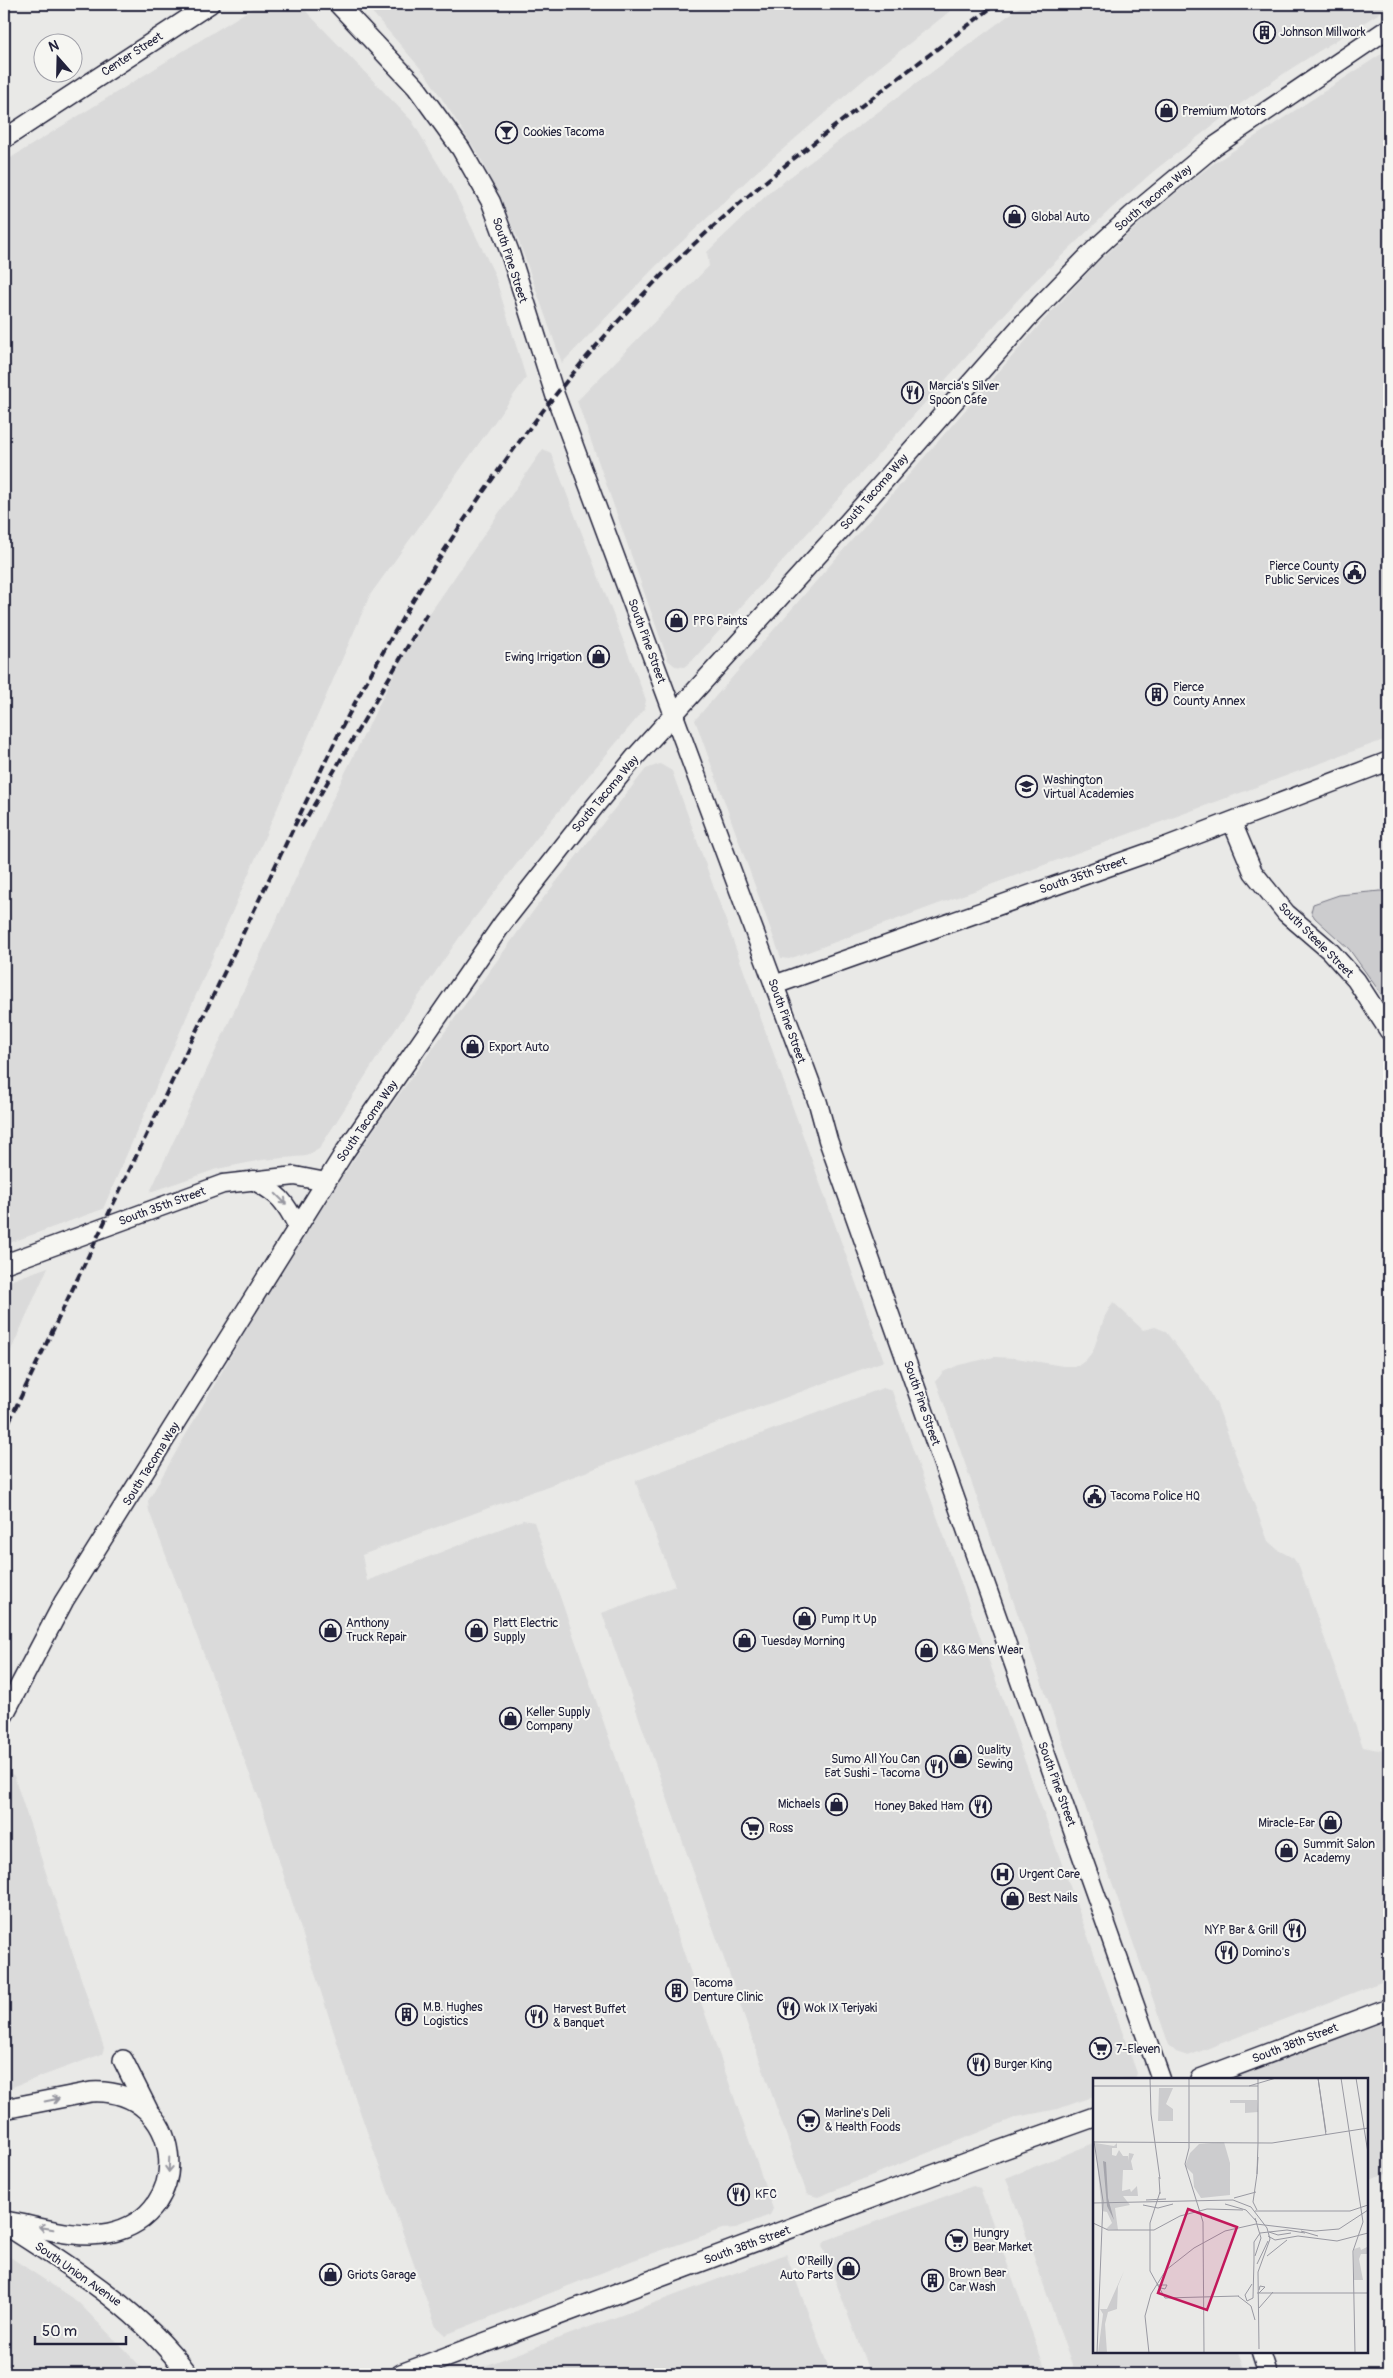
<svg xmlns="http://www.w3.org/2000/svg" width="1393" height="2378" font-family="Pangolin,sans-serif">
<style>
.built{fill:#dadada}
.green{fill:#ccccce;stroke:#777784}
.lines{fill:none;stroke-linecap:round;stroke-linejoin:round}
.secondary-casing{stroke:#22223b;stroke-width:21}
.primary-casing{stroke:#22223b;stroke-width:22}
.secondary{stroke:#f6f6f2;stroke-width:18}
.primary{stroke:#f6f6f2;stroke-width:19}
.rail{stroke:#22223b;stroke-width:4;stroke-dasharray:8 4;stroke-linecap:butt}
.oneway{stroke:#9797a0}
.labels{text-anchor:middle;stroke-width:4;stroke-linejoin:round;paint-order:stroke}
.poi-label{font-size:12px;fill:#22223b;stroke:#f6f6f2;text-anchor:start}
.street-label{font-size:12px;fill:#22223b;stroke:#f6f6f2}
.inset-road{fill:none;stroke:#9999a2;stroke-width:1}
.view{fill:#c2185b;fill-opacity:0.15;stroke:#c2185b;stroke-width:2.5}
.inset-edge{fill:none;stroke:#22223b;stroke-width:2.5}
</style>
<rect width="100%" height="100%" fill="#e9e9e7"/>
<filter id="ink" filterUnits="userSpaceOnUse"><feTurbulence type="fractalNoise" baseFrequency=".02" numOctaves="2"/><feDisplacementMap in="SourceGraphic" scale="10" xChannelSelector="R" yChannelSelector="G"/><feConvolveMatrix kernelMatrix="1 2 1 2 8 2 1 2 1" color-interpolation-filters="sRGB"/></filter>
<g filter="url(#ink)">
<!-- built -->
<g class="built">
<path d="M259 4H299L412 121 452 187 494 273 526 378 370 595 103 1209 4 1245V162Z"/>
<path d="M365 4H959L867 77 754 174 656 266 562 363 518 239 480 157 427 76Z"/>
<path d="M1024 4H1389V7L1289 70 1243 102 1155 170 1113 207 1032 284 692 661 684 667 675 666 668 660 577 401 709 266 707 252 771 191Z"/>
<path d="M1389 49V210L1381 213 1389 234V738L789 959 781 958 695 720 1043 321 1095 265 1151 213 1210 166Z"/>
<path d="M543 449 551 453 646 700 644 710 547 825 459 938 387 1042 319 1149 306 1156 262 1160 217 1169 150 1192 341 781 410 642Z"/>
<path d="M660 764 672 771 884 1361 362 1555 367 1581 523 1520 534 1522 773 2209 770 2215 736 2228 722 2229 631 2261 445 2335 436 2327 351 2086 260 1801 149 1511 148 1501 240 1340 334 1189 384 1115 537 906 646 769Z"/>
<path d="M48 1267 4 1366V1283Z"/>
<path d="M1113 1302 1143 1330 1155 1327 1165 1331 1207 1386 1217 1405 1268 1541 1278 1550 1293 1558 1299 1566 1363 1747 1389 1752V1979L1188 2056 1176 2052 1169 2045 936 1381 943 1372 959 1365 994 1357 1016 1358 1063 1366H1078L1086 1360 1093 1351 1105 1316Z"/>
<path d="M883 1388 892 1391 1137 2073 1135 2079H1094V2096L1058 2109 1017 2117 818 2197 807 2194 602 1613 675 1586 635 1481Z"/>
<path d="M4 1771 9 1772 14 1776 104 2048 102 2054 4 2090Z"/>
<path d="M1389 2008V2173L1367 2181V2079H1200Z"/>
<path d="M1094 2143V2352H1238L1246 2374H1075L1006 2178Z"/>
<path d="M973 2186 980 2188 1047 2374H870L822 2245 827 2240Z"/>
<path d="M4 2253 78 2302 148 2374H4Z"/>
<path d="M786 2254 831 2374H463Z"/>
</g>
<!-- green -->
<path class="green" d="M1380 891 1389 892V1005L1349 949 1315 918 1311 912 1313 904 1339 895Z"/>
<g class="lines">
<defs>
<g id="secondary">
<path d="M338 4 416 87 461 149 491 202 510 253 555 395 818 1103 828 1140 1161 2079"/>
<path d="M4 139 210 4"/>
<path d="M1232 822 1253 872 1286 913 1329 950 1356 980 1389 1031"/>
<path d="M774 985 1167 846 1389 761"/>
<path d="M253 1180C280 1195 284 1200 298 1227"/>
<path d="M4 1264 223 1184 295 1176 326 1182"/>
<path d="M4 1715 64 1601 344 1153 503 923 595 806 636 756 848 522 1026 320 1096 248 1132 215 1215 146 1389 28"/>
<path d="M1261 2352 1268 2374"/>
</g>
<g id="primary">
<path d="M123 2060 148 2110"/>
<path d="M1200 2079 1389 2008"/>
<path d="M4 2109 91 2092C184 2087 198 2215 109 2233 76 2240 37 2226 4 2221"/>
<path d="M4 2224C71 2267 140 2309 188 2374"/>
<path d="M401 2374 973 2160 1094 2117"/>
</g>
</defs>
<!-- secondary casing -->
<use href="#secondary" class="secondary-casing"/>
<!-- primary casing -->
<use href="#primary" class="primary-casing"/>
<!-- secondary -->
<use href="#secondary" class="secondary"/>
<!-- primary -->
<use href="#primary" class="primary"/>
<!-- rail -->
<g class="rail">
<path d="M301 827 429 610"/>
<path d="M4 1338 6 1356 4 1390"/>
<path d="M4 1432 339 733C427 564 534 402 670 267 770 169 886 89 996 4"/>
</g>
</g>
<!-- one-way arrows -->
<defs><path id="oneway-shaft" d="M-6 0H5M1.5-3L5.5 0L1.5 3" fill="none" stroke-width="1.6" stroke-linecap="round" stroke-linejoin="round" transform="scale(1.25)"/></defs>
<g class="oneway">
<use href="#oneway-shaft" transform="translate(281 1199) rotate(45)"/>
<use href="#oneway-shaft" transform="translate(52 2100) rotate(-12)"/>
<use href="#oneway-shaft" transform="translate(169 2165) rotate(92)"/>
<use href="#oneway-shaft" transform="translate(46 2228) rotate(-170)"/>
</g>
</g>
<!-- icons -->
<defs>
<symbol id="building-ring" viewBox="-11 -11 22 22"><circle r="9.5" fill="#f6f6f2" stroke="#22223b" stroke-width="1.5"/><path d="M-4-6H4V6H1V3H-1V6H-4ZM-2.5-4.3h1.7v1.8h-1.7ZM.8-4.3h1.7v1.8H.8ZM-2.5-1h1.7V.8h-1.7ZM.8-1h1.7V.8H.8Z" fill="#22223b"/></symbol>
<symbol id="shop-ring" viewBox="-11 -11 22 22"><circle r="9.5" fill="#f6f6f2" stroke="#22223b" stroke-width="1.5"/><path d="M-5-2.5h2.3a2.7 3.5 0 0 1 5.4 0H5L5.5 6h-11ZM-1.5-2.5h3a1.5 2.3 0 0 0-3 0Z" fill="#22223b"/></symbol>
<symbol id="bar-ring" viewBox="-11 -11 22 22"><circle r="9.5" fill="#f6f6f2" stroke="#22223b" stroke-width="1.5"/><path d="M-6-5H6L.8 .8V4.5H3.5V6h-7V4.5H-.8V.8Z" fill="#22223b"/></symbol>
<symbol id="restaurant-ring" viewBox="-11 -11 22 22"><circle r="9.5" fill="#f6f6f2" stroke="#22223b" stroke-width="1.5"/><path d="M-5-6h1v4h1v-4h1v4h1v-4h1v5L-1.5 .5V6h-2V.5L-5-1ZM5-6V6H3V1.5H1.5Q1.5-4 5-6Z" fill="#22223b"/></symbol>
<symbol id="civic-ring" viewBox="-11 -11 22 22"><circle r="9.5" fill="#f6f6f2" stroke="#22223b" stroke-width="1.5"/><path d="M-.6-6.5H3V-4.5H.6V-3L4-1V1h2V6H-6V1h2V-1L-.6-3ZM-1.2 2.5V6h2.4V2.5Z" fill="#22223b"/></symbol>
<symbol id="school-ring" viewBox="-11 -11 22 22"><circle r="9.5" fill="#f6f6f2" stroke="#22223b" stroke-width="1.5"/><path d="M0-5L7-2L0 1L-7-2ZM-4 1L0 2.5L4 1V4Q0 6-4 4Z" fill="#22223b"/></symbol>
<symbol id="supermarket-ring" viewBox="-11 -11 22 22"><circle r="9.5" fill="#f6f6f2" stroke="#22223b" stroke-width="1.5"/><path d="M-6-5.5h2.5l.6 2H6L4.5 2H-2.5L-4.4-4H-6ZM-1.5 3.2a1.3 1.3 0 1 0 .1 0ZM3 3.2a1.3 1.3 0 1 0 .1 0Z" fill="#22223b"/></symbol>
<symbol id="hospital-ring" viewBox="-11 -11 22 22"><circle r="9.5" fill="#f6f6f2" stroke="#22223b" stroke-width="1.5"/><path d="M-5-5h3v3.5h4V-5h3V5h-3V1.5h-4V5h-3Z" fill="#22223b"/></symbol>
</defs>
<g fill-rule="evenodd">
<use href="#building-ring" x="1252" y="20" width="25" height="25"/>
<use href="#shop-ring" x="1154" y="98" width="25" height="25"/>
<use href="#bar-ring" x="494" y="120" width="25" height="25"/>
<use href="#shop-ring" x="1002" y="204" width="25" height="25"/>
<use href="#restaurant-ring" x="900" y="380" width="25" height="25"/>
<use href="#civic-ring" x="1342" y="560" width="25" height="25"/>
<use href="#shop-ring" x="664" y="608" width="25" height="25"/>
<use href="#shop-ring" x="586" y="644" width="25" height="25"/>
<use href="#building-ring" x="1144" y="682" width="25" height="25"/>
<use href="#school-ring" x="1014" y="774" width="25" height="25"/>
<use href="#shop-ring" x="460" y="1034" width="25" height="25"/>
<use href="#civic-ring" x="1082" y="1484" width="25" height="25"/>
<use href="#shop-ring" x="792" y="1606" width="25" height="25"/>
<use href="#shop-ring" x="318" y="1618" width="25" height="25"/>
<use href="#shop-ring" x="464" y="1618" width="25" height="25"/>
<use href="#shop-ring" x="732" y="1628" width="25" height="25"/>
<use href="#shop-ring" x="914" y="1638" width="25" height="25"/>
<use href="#shop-ring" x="498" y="1706" width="25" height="25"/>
<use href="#shop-ring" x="948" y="1744" width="25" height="25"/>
<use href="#restaurant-ring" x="924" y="1754" width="25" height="25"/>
<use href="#shop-ring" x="824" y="1792" width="25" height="25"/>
<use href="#restaurant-ring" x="968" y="1794" width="25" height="25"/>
<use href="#shop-ring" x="1318" y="1810" width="25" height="25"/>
<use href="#supermarket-ring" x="740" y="1816" width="25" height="25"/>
<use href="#shop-ring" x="1274" y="1838" width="25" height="25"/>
<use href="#hospital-ring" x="990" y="1862" width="25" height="25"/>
<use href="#shop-ring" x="1000" y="1886" width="25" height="25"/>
<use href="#restaurant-ring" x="1282" y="1918" width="25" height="25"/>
<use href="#restaurant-ring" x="1214" y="1940" width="25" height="25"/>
<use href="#building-ring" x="664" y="1978" width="25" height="25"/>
<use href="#restaurant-ring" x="776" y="1996" width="25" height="25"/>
<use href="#building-ring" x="394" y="2002" width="25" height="25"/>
<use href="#restaurant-ring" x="524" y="2004" width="25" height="25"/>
<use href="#supermarket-ring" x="1088" y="2036" width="25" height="25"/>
<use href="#restaurant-ring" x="966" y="2052" width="25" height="25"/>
<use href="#supermarket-ring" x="796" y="2108" width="25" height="25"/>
<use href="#restaurant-ring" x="726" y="2182" width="25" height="25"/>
<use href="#supermarket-ring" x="944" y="2228" width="25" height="25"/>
<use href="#shop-ring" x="836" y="2256" width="25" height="25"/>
<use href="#shop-ring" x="318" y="2262" width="25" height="25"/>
<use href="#building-ring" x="920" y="2268" width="25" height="25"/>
</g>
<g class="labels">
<!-- poi labels -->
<g class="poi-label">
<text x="1280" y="36">Johnson Millwork</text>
<text x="1182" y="115">Premium Motors</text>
<text x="523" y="136">Cookies Tacoma</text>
<text x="1031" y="221">Global Auto</text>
<text x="929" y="390">Marcia's Silver<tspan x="929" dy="14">Spoon Cafe</tspan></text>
<text x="1339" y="570" text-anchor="end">Pierce County<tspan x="1339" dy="14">Public Services</tspan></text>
<text x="693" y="625">PPG Paints</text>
<text x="582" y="661" text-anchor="end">Ewing Irrigation</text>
<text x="1173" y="691">Pierce<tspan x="1173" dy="14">County Annex</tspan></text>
<text x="1043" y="784">Washington<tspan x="1043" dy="14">Virtual Academies</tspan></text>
<text x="489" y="1051">Export Auto</text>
<text x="1110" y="1500">Tacoma Police HQ</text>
<text x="821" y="1623">Pump It Up</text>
<text x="346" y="1627">Anthony<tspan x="346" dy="14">Truck Repair</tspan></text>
<text x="493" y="1627">Platt Electric<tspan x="493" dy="14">Supply</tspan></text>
<text x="761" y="1645">Tuesday Morning</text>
<text x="943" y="1654">K&amp;G Mens Wear</text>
<text x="526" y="1716">Keller Supply<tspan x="526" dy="14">Company</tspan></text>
<text x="977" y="1754">Quality<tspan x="977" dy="14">Sewing</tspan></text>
<text x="920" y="1763" text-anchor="end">Sumo All You Can<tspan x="920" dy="14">Eat Sushi - Tacoma</tspan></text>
<text x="820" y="1808" text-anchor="end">Michaels</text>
<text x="964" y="1810" text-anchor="end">Honey Baked Ham</text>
<text x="1315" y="1827" text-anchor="end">Miracle-Ear</text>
<text x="769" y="1832">Ross</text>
<text x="1303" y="1848">Summit Salon<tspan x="1303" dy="14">Academy</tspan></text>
<text x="1019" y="1878">Urgent Care</text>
<text x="1028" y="1902">Best Nails</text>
<text x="1278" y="1934" text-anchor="end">NYP Bar &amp; Grill</text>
<text x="1242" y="1956">Domino's</text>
<text x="693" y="1987">Tacoma<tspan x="693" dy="14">Denture Clinic</tspan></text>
<text x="423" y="2011">M.B. Hughes<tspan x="423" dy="14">Logistics</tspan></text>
<text x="804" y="2012">Wok IX Teriyaki</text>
<text x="553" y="2013">Harvest Buffet<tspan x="553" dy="14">&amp; Banquet</tspan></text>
<text x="1116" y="2053">7-Eleven</text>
<text x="994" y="2068">Burger King</text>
<text x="825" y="2117">Marline's Deli<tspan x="825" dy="14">&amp; Health Foods</tspan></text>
<text x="755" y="2198">KFC</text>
<text x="973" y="2237">Hungry<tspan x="973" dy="14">Bear Market</tspan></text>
<text x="833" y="2265" text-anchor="end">O'Reilly<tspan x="833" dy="14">Auto Parts</tspan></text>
<text x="949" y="2277">Brown Bear<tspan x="949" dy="14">Car Wash</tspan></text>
<text x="347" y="2279">Griots Garage</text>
</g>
<!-- street labels -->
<g class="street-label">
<text transform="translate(132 54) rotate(-33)" y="4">Center Street</text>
<text transform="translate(1153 198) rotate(-40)" y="4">South Tacoma Way</text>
<text transform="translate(510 260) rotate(72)" y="4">South Pine Street</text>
<text transform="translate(874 492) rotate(-49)" y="4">South Tacoma Way</text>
<text transform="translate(647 641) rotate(70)" y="4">South Pine Street</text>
<text transform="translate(605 794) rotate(-50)" y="4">South Tacoma Way</text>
<text transform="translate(1083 875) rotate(-19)" y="4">South 35th Street</text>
<text transform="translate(1316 940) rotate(45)" y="4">South Steele Street</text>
<text transform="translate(787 1021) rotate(70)" y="4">South Pine Street</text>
<text transform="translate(367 1121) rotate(-55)" y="4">South Tacoma Way</text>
<text transform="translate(162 1206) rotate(-20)" y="4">South 35th Street</text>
<text transform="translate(922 1403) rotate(71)" y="4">South Pine Street</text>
<text transform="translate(151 1464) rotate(-58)" y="4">South Tacoma Way</text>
<text transform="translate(1057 1784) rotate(70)" y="4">South Pine Street</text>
<text transform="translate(1295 2043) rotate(-21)" y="4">South 38th Street</text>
<text transform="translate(747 2245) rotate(-20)" y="4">South 38th Street</text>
<text transform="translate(78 2274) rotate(35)" y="4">South Union Avenue</text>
</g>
</g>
<!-- overview -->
<g transform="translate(1093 2078)">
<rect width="275" height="275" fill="#e9e9e7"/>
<path d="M66 10H80L73 26 80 31V43H65ZM137 22H164L165 34 152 35V25H137ZM131 64 137 85V117L108 120 101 109 100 96 92 88 97 75 106 66ZM2 65 21 68 24 65V70H19V77L23 78 26 72 30 78H35V83L36 75 41 76 38 83 40 92H30L29 113 37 111 38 114 44 108 45 118H30L37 127 22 130 25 152 13 151 19 145 14 134 9 133ZM267 169 268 172 274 169 275 176H268L266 181 270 202H261V171ZM31 193 25 208 24 231 15 234 12 246 14 275H5L10 236 7 231H14Z" fill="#ccccce"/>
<path d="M10 83 13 84 15 120 21 142 14 128Z" fill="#a5a5ac"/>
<path class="inset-road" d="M57 0 58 36 67 101M96 0V70L92 86 110 144 111 275M165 0V65M225 0 233 57M225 0 233 54M248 0 270 144 260 173 262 275M263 0 275 75M0 8H165M156 8 183 0M1 63 10 123 4 275M0 64 179 65 275 50M165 79 164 96 165 65M66 99 67 116M67 114 57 145V193L72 220 146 218M141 120 163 114M53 122 73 121M0 125 140 122 158 129 174 150 177 161 165 194 166 271M132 126 153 132 164 144M50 127 65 130 80 126M164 132 160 124 164 96M162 133H257L275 127M0 145 15 152H61L87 138 114 131 150 132M208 153 225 158M176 154 185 157 198 155M175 158 182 162 205 158 244 163 275 155M162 178 168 160 162 140M174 178 194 162M161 182V164L167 155 194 152 212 155M164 186 175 163M64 207H74L72 211 68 210M166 212 167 208 172 209 166 215M164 215H275M145 218 158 228 162 242M154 223 160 220 161 182M154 223 152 217 159 206M166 230 180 214M56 275 52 238 58 216 73 192 101 170 132 153 163 146 222 153 246 151 275 132"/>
<path class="view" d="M95 131 144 149 114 232 65 215Z"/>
<rect width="275" height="275" class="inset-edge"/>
</g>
<!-- margin -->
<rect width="1393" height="2378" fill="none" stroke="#f6f6f2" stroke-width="20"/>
<rect x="10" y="10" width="1373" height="2358" fill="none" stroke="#22223b" stroke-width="2" filter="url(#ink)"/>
<!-- north arrow -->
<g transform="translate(58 58) rotate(340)"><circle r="24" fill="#f6f6f2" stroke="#a1a1a9"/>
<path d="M0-4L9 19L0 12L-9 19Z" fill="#22223b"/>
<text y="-8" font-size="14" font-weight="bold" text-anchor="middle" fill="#22223b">N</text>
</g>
<!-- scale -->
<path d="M35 2336v8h91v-8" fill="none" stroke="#22223b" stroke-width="2.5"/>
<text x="42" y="2336" font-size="15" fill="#22223b" stroke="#f6f6f2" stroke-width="4" paint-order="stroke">50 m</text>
</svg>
